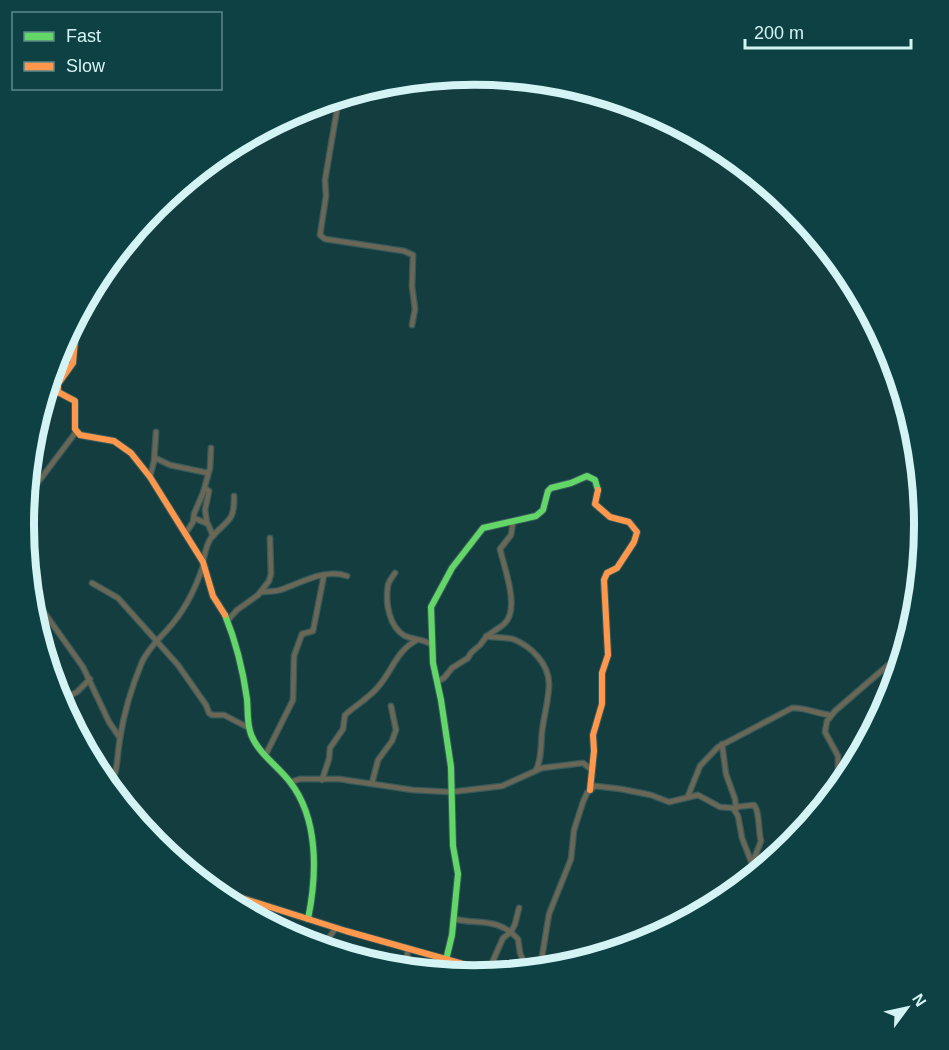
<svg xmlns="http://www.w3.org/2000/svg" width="949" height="1050" font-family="Helvetica,sans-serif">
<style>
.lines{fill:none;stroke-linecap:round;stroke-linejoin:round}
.street-casing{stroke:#395a5b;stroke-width:7}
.fast-casing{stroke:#395a5b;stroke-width:8}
.slow-casing{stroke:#395a5b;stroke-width:8}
.street{stroke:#6b6756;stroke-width:4.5}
.fast{stroke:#63d668;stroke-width:6}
.slow{stroke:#ff974d;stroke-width:6}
.rim{fill:none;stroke:#d4f3f4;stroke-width:8}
</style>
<rect width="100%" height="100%" fill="#133d3e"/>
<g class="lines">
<defs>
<g id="street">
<path d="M339 98 325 180 326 196 320 235 325 239 404 251 413 255 412 286 415 309 412 325"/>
<path d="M155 458 170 465 208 473"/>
<path d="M150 477 154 461 156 432"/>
<path d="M205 488 209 491 205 510 207 523"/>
<path d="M27 497 76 432"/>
<path d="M194 518 208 524 213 536"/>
<path d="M185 534 193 522 194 514 203 493 210 468 211 448"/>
<path d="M203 562C205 553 206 545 211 538 226 520 235 523 234 496"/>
<path d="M395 573C392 577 389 581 388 585 385 603 389 627 405 636 415 640 424 639 432 645"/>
<path d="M92 583 118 598 178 665 206 705 209 713 212 715H224L249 728"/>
<path d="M261 592C267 591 274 592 280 590 301 583 325 568 347 576"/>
<path d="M31 594 83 667 109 722 120 738"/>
<path d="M228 620 237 610 258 595 269 581 271 574 270 538"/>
<path d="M486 636C495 638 505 637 513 639 531 646 549 664 549 684 549 697 545 712 543 725 540 740 543 756 536 770"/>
<path d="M438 681 444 678 452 668 468 658C472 648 478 650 483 641 489 632 498 630 505 623 520 608 504 567 500 549L511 535 513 522"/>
<path d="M60 701 77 692 90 679"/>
<path d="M722 744 726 774 735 799 736 809"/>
<path d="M266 754 293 700 294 656 302 634 313 631 324 575"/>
<path d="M322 780 329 759 330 748 343 729 345 715C356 705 369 698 378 687 393 670 396 651 417 640"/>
<path d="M290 782 300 779H339L413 790 451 792 502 786 542 768 583 763 592 770"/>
<path d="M372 783 378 760 392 741 396 730 391 706"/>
<path d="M110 788C118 772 117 755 120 738 124 713 132 686 142 662 148 649 157 641 167 630 185 611 195 590 203 566"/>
<path d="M838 789V756L825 732 827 721 835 711 894 660 910 635"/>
<path d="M688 796 700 766 718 747 792 708C805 707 817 714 830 715"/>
<path d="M736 807 754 805C760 812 758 830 761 841L752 864"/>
<path d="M246 911 248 902"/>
<path d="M454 919C479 925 498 917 518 939L520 953 527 970"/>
<path d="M676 926 684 921"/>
<path d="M322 947 336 928"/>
<path d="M405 969 408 949"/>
<path d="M540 969 549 914 571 859 574 830 583 802 587 793 595 786 621 789 651 795 669 802 698 795 720 807 733 808 738 816 742 838 756 874"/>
<path d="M488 972 503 938 511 932 515 924 519 908"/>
</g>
<g id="fast">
<path d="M225 615C236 642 243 670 247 699 248 709 247 721 250 731 255 751 278 766 290 782 319 819 317 875 308 919"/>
<path d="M446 960 452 935 458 874 453 846 451 767 441 700 433 663 431 607 452 568 483 528 536 516 543 510 548 491 551 488 571 483 587 476 595 480 598 490"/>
</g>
<g id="slow">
<path d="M77 318 73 363 58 384V392L75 401V429L80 435 114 441 131 453 150 477 203 562 213 596 225 615"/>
<path d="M590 790 594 751 593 735 602 704V673L608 655 604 580 607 573 617 568 634 542 637 532 629 522 610 517 595 504 598 490"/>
<path d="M210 888 346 931 495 973"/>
</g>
</defs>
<!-- street casing -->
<use href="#street" class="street-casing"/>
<!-- fast casing -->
<use href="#fast" class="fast-casing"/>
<!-- slow casing -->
<use href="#slow" class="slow-casing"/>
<!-- street -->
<use href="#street" class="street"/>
<!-- fast -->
<use href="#fast" class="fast"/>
<!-- slow -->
<use href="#slow" class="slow"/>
</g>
<!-- crop -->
<path d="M0 0H949V1050H0ZM34 525a440 440 0 1 1 880 0a440 440 0 1 1-880 0Z" fill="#0e4143" fill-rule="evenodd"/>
<path class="rim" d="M34 525a440 440 0 1 1 880 0a440 440 0 1 1-880 0Z"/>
<!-- legend -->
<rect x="12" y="12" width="210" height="78" fill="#0e4143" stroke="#5d888a" stroke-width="1.5"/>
<rect x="24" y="32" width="30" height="9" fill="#63d668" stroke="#5d888a" stroke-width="1.5"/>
<text x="66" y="42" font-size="18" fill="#d4f3f4">Fast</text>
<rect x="24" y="62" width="30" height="9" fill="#ff974d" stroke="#5d888a" stroke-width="1.5"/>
<text x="66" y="72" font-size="18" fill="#d4f3f4">Slow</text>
<!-- north arrow -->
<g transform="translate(907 1008) rotate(57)" stroke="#0e4143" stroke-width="4.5" paint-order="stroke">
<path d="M0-4.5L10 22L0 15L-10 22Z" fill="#d4f3f4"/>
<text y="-9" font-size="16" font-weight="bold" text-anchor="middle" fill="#d4f3f4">N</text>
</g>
<!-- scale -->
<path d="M745 39v9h166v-9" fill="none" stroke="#d4f3f4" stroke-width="3"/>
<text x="754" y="39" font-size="18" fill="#d4f3f4" stroke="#0e4143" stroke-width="4.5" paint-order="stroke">200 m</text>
</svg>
